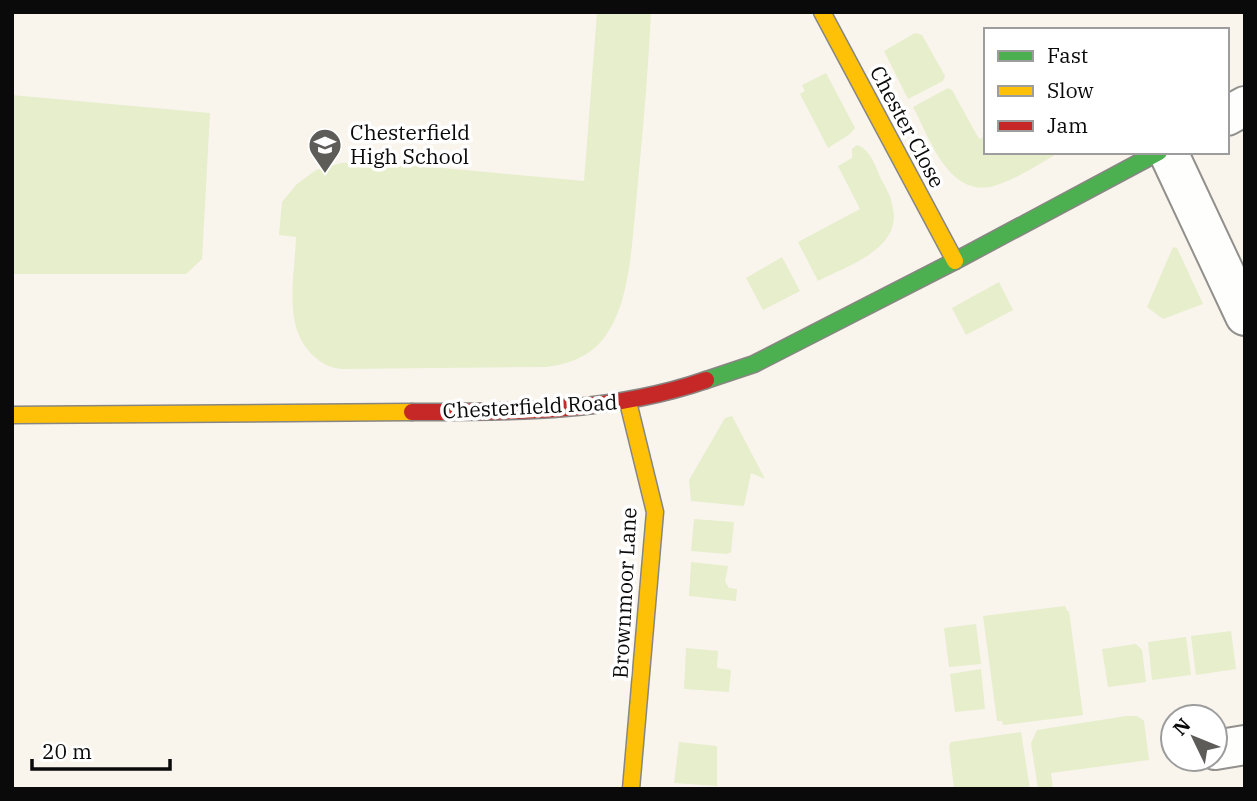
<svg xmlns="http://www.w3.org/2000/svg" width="1257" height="801" font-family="'IBM Plex Serif',serif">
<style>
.green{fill:#e6eecc}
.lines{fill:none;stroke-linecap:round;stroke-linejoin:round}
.street-casing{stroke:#92908c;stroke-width:42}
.fast-casing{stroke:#888683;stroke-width:19}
.slow-casing{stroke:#888683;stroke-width:19}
.jam-casing{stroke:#888683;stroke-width:19}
.street{stroke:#fefefc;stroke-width:38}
.fast{stroke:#4caf50;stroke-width:16}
.slow{stroke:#ffc107;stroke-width:16}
.jam{stroke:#c62828;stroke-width:16}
.labels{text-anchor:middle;stroke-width:7;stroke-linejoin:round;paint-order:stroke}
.street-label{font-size:21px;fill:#0a0a0a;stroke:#fff}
.poi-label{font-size:21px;fill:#0a0a0a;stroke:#fff;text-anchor:start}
</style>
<rect width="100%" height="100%" fill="#f9f5ed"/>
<!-- green -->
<g class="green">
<path d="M597 12H651C648 76 642 140 636 203 632 242 630 299 608 332 594 355 571 364 546 367L342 369C331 368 324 365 316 358 281 329 295 277 296 237L279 235 282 202 297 184 316 170 341 163 368 161 584 181Z"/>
<path d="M915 33 922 35 945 76 943 81 908 99 884 51Z"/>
<path d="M826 73 855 128 850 134 828 148 800 94 805 91 802 85Z"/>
<path d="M948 88 952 90 979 139 986 136V152H1060C1040 163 1019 178 997 185 949 201 930 138 913 107Z"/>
<path d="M12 95 210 113 202 259 186 274H12Z"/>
<path d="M857 145C870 149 876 167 881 179 886 188 892 198 893 209 901 250 846 266 818 281L798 242 860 209 838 166 852 158V149Z"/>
<path d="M1173 247 1177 248 1203 304 1163 319 1147 307Z"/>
<path d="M782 257 800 291 763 310 746 278Z"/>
<path d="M999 282 1013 310 966 335 952 308Z"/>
<path d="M732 416 765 479 751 473 744 506 691 501 689 480 725 418Z"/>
<path d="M694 519 734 522 731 552 727 554 691 551Z"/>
<path d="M691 562 728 566 725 582 729 588 737 589 736 601 689 596Z"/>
<path d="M1065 606 1067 611H1069L1083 715 1003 725 1002 721H997L983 616Z"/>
<path d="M976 624 981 664 949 667 944 628Z"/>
<path d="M1231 631 1236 669 1196 675 1191 636Z"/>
<path d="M1186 637 1191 675 1152 680 1148 642Z"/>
<path d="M1136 644 1142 650 1146 682 1108 687 1102 649Z"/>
<path d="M686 648 718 651 717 668 731 670 729 692 684 689Z"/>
<path d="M981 669 985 709 955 712 950 674Z"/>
<path d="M1126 716H1137L1144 721 1149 760 1051 773 1053 788 1038 789 1031 743 1037 730Z"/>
<path d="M1021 732 1030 789H954L949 746 951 742Z"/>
<path d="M679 742 717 746V786L674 783Z"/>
</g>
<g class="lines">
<defs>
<g id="street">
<path d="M1227 116 1245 106"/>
<path d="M1168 152 1245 316"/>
<path d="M1215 750 1245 745"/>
</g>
<path id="fast" d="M706 380 754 364 955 261 1159 152"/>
<g id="slow">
<path d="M822 12 955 261"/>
<path d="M628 402 655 512 631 789"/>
<path d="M12 415 412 412"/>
</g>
<path id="jam" d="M412 412C512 412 611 413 706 380"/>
</defs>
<!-- street casing -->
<use href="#street" class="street-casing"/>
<!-- fast casing -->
<use href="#fast" class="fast-casing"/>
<!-- slow casing -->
<use href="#slow" class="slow-casing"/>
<!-- jam casing -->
<use href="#jam" class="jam-casing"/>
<!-- street -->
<use href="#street" class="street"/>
<!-- fast -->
<use href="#fast" class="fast"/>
<!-- slow -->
<use href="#slow" class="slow"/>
<!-- jam -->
<use href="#jam" class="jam"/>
</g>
<!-- icons -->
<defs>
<symbol id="school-pin" viewBox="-11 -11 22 30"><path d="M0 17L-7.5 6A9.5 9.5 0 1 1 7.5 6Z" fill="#5e5c59" stroke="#fff"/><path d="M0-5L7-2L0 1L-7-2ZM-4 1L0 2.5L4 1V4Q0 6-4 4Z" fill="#fff"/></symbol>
</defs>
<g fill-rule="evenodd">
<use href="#school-pin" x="306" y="126" width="38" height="52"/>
</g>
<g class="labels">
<!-- street labels -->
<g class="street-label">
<text transform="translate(907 127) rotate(62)" y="7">Chester Close</text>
<text transform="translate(530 407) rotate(-3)" y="7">Chesterfield Road</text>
<text transform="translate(625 593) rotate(-87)" y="7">Brownmoor Lane</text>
</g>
<!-- poi labels -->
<g class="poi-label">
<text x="350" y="140">Chesterfield<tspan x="350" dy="24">High School</tspan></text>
</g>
</g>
<!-- border -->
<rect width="1257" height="801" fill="none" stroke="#0a0a0a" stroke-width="28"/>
<!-- legend -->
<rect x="984" y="28" width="245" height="126" fill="#ffffff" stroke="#9d9d9d" stroke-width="2"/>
<rect x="998" y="51" width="35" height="10" fill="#4caf50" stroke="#9d9d9d" stroke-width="2"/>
<text x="1047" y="63" font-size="21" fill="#0a0a0a">Fast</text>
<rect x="998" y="86" width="35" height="10" fill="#ffc107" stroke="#9d9d9d" stroke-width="2"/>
<text x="1047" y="98" font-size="21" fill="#0a0a0a">Slow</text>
<rect x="998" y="121" width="35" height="10" fill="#c62828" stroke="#9d9d9d" stroke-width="2"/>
<text x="1047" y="133" font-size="21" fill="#0a0a0a">Jam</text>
<!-- north arrow -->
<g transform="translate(1194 738) rotate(313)"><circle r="33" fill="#ffffff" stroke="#9d9d9d" stroke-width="2"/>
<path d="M0-5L12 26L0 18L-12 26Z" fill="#5e5c59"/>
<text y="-10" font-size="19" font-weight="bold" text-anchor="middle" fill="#0a0a0a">N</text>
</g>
<!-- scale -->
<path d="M32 759v10h138v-10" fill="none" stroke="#0a0a0a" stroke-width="3.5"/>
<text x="42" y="759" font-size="21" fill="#0a0a0a" stroke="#ffffff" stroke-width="5" paint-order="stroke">20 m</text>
</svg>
